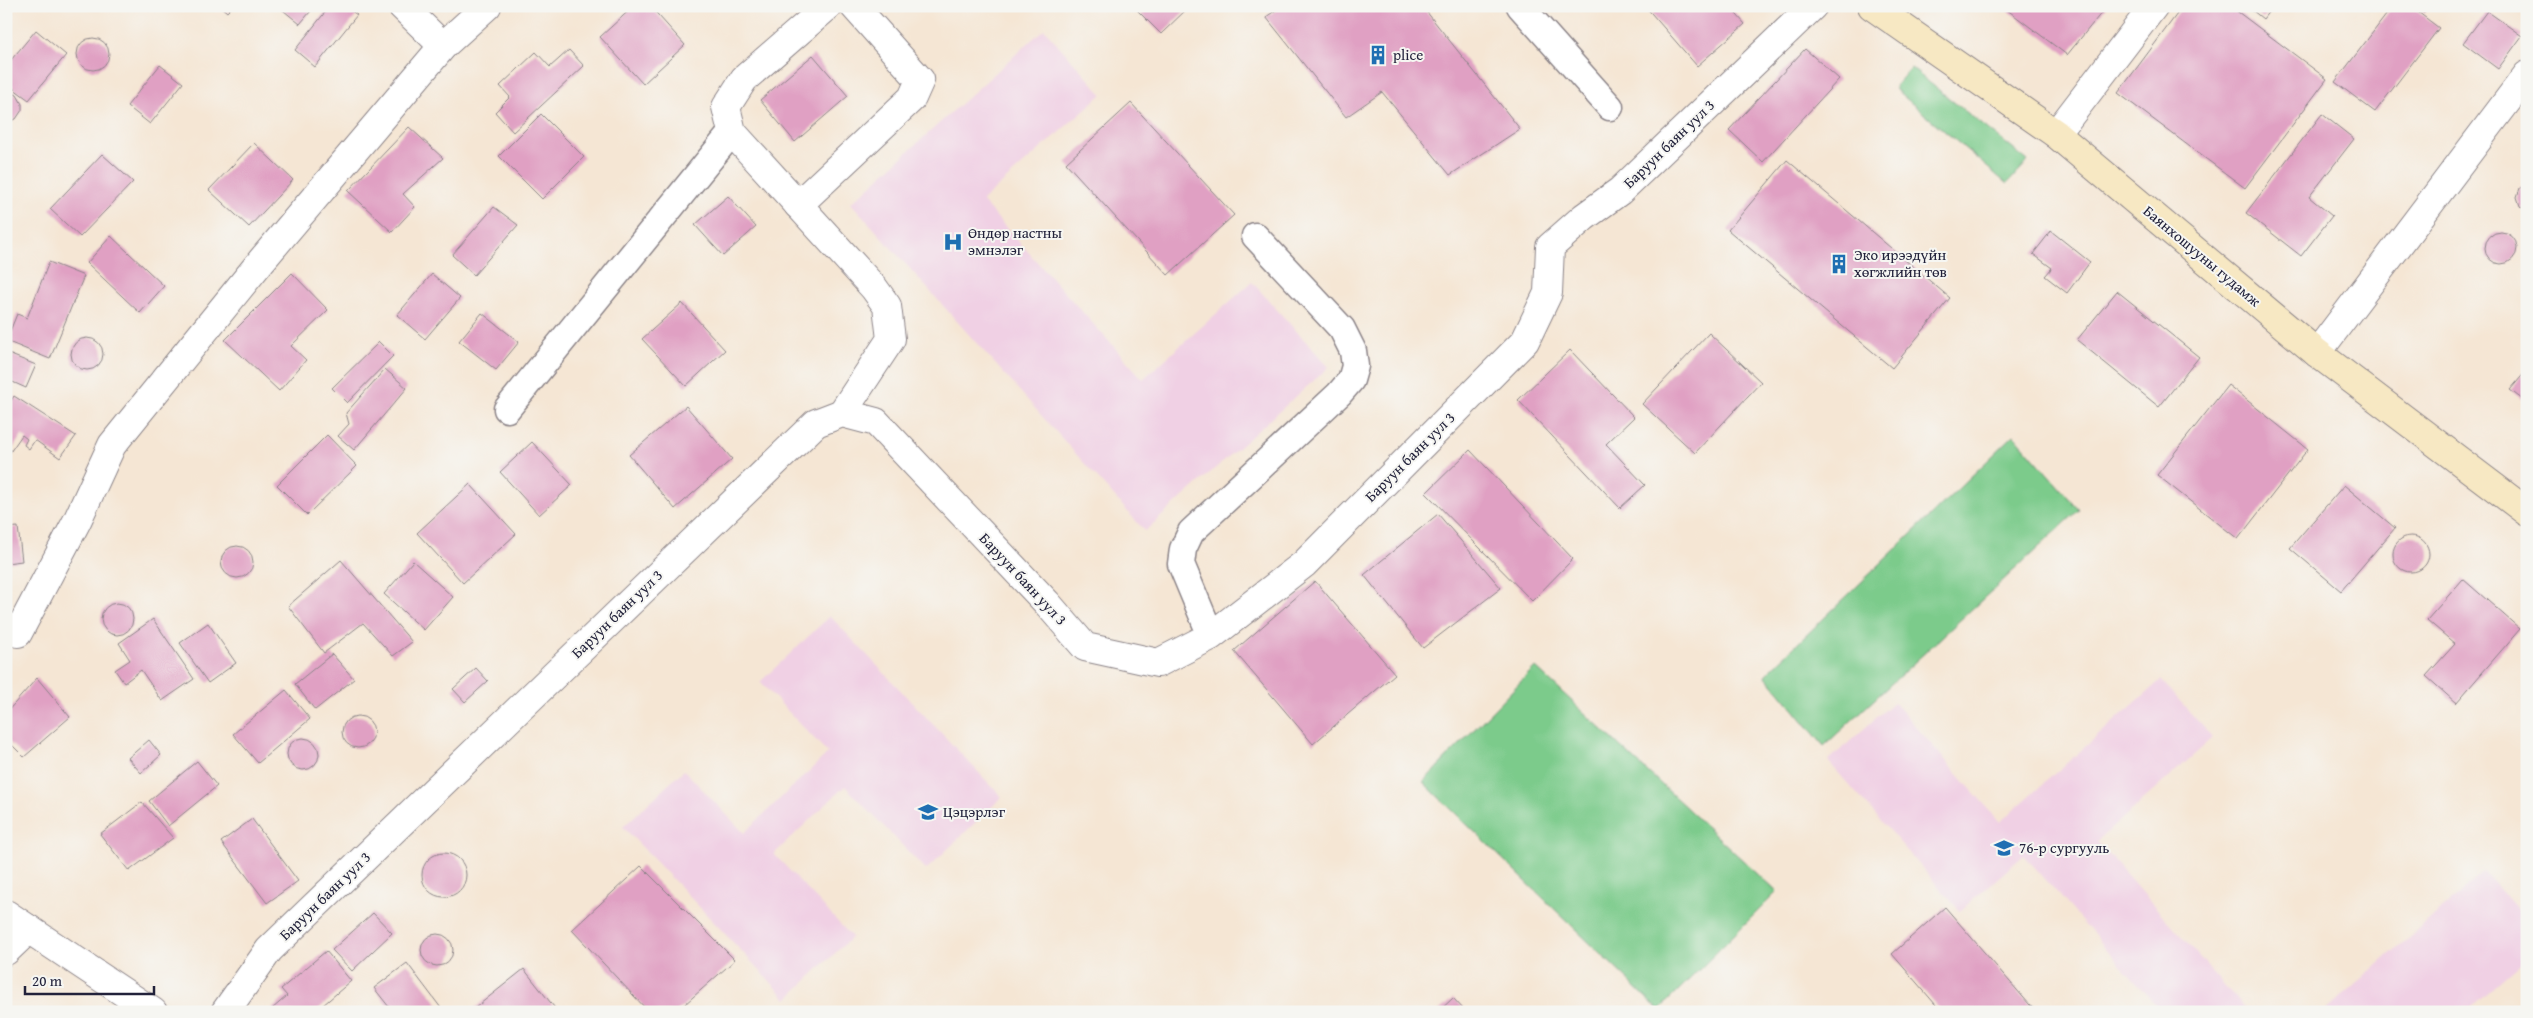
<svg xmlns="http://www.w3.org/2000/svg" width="2533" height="1018" font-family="'Gentium Book Plus',serif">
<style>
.built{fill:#f0d0e4}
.green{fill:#7bcb8b;stroke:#4e7663}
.building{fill:#e0a0c3}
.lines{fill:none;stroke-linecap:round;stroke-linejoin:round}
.lane-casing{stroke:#8c8488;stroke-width:29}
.street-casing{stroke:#8c8488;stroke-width:30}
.secondary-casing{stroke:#8c8488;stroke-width:30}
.lane{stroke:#fff;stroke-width:26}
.street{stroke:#fff;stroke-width:28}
.secondary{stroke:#f7e8c3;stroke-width:28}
.labels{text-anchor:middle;stroke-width:4;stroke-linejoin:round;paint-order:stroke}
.poi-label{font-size:15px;fill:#22223b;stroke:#f6f6f2;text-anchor:start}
.street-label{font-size:15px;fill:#22223b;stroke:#f6f6f2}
</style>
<rect width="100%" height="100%" fill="#f6f6f2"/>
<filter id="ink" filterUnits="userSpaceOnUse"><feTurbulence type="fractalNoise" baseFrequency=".02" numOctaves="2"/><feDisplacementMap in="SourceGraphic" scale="10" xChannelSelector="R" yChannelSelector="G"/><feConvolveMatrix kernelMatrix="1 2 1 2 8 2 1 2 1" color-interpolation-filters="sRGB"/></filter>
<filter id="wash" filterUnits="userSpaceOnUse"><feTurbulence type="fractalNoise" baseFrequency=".0096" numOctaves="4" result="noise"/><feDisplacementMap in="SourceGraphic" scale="20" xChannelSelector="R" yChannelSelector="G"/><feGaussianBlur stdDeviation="1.12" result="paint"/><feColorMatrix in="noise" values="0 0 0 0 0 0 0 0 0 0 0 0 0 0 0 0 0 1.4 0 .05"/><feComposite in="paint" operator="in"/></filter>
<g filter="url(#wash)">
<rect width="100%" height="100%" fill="#f5e6d4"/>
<!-- built -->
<g class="built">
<path d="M1044 29 1102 94 982 201 1143 379 1252 282 1329 367 1145 531 851 203Z"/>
<path d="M830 616 1002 797 926 870 845 786 774 854 852 937 787 999 623 827 684 770 744 833 828 753 760 682Z"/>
<path d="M2161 680 2213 738 2097 841 2248 1012H2162L2024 855 1960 911 1828 761 1894 702 2000 822Z"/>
<path d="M2484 872 2527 920V957L2465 1012H2324Z"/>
</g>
<!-- green -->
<g class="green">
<path d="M1911 68 2028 161 2007 184 1896 90 1895 86Z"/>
<path d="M2014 435 2079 510 1824 746 1765 675Z"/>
<path d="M1535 667 1777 892 1659 1010 1423 782Z"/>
</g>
<g id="blocks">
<!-- building -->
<g class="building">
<path d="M220 6H233L227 12Z"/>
<path d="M278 6H315L300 24Z"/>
<path d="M330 6H345L357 15 315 67 295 50Z"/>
<path d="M634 6H650L685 45 643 84 600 37Z"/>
<path d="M1133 6H1190L1161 34Z"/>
<path d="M1282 6H1422L1520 129 1450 175 1382 92 1346 117 1266 17Z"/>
<path d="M1645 6H1729L1745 24 1697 66Z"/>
<path d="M2002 6H2107L2067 55Z"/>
<path d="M2183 6H2230L2327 79 2245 188 2118 93Z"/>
<path d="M2247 6H2273L2263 19Z"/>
<path d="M2393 6H2410L2439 28 2375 112 2335 82Z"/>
<path d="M2413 6H2428L2424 13Z"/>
<path d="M2487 11 2522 36 2498 69 2463 43Z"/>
<path d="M36 30 66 55 29 100 6 83V66Z"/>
<circle cx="93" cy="54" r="16"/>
<path d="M1805 49 1839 79 1763 162 1729 130Z"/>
<path d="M569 50 584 66 513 132 495 112 510 97 500 86 536 52 550 67Z"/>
<path d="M813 55 848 96 795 142 760 100Z"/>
<path d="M160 65 183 83 150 124 127 106Z"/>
<path d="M6 90 17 95 22 104V110L16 119 6 122Z"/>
<path d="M1131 103 1234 215 1168 275 1066 163Z"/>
<path d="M541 114 584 157 542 199 499 156Z"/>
<path d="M2322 114 2354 139 2309 197 2332 216 2301 256 2246 213Z"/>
<path d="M409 127 443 158 403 194 415 207 392 232 348 191Z"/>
<path d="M254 143 293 180 249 227 209 190Z"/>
<path d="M102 154 133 182 80 237 50 209Z"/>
<path d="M1787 160 1950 298 1892 368 1728 230Z"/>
<path d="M2527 183V212L2520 206 2517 197 2520 188Z"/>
<path d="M728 196 756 227 723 256 695 225Z"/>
<path d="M494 207 518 225 474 275 452 255Z"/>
<path d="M2051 231 2090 262 2067 293 2045 276 2052 268 2033 254Z"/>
<circle cx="2501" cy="248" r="16"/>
<path d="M111 236 164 286 140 313 87 263Z"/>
<path d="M49 262 84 276 50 359 6 341 17 314 27 318Z"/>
<path d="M292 273 328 310 291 346 306 360 279 391 225 340Z"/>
<path d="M432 274 460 298 425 339 397 315Z"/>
<path d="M2117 291 2199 357 2159 407 2077 340Z"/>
<path d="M682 303 725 350 686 386 642 339Z"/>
<path d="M482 313 519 342 496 370 459 341Z"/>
<path d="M1709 333 1761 382 1695 453 1642 404Z"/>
<circle cx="87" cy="354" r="16"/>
<path d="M379 342 393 356 347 403 332 388Z"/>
<path d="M1570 350 1634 417 1606 444 1645 485 1620 508 1518 400Z"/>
<path d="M6 353 36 365 26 388 6 379Z"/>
<path d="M385 369 407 388 354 450 338 436 349 424 346 413Z"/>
<path d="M2527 370V403L2510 390Z"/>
<path d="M2228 385 2308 449 2238 539 2157 475Z"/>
<path d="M14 396 76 436 60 458 35 440 29 449 24 445 27 439 22 435 6 458V408Z"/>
<path d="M686 406 732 459 675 509 629 455Z"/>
<path d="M327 435 357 466 307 515 277 485Z"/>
<path d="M532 442 572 485 539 515 500 472Z"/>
<path d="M1470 450 1573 559 1532 601 1426 493Z"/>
<path d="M470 484 516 534 463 583 417 533Z"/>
<path d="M2344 485 2395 528 2341 591 2290 548Z"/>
<path d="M1438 514 1501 588 1423 648 1364 575Z"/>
<path d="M18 527 22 561 6 563V528Z"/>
<circle cx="2411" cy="554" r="18"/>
<circle cx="237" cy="562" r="16"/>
<path d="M341 560 412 642 393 656 363 623 324 653 288 606Z"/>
<path d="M413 561 453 597 424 630 384 594Z"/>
<path d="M2463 579 2520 629 2456 703 2426 676 2455 644 2427 620Z"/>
<path d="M1315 581 1395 674 1313 744 1234 651Z"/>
<circle cx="117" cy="619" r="16"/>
<path d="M153 619 194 679 162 701 141 670 124 683 115 670 130 660 119 643Z"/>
<path d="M208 623 236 663 208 683 180 643Z"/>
<path d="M332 654 354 679 315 710 295 684Z"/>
<path d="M476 668 488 681 465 702 453 689Z"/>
<path d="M37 678 70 717 24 757 6 739V713Z"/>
<path d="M286 690 310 719 258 763 233 734Z"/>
<circle cx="358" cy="732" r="16"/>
<circle cx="303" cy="754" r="16"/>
<path d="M149 740 161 755 141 773 128 758Z"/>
<path d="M197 761 217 786 168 826 149 801Z"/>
<path d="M142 802 173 838 129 871 100 834Z"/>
<path d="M252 819 298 881 267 903 221 842Z"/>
<circle cx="444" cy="875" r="22"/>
<path d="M641 866 735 960 676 1012H649L572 930Z"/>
<path d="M1945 907 2036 1012H1942L1892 954Z"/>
<path d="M373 913 392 933 352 971 332 950Z"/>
<circle cx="437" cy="950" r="16"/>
<path d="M326 951 351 981 315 1012H275L272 1009 287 996 281 989Z"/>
<path d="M407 963 444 1012H393L374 988Z"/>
<path d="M524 969 558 1012H478L475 1008Z"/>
<path d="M1453 998 1466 1012H1438Z"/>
</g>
</g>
</g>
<g filter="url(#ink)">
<use href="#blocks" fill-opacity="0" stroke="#8c8488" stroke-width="1"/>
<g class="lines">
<defs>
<g id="lane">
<path d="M1520 6 1610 107"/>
<path d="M507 409 732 132"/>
<path d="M1211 636 1181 564 1183 549 1191 532 1339 394 1351 380 1355 366 1353 351 1342 329 1255 236"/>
</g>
<g id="street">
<path d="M402 6 443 46"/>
<path d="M828 6 744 79 726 107 732 132 874 288 887 306 891 339 842 413"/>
<path d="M2056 134 2154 6"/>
<path d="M798 205 912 98 920 80 854 6"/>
<path d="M2317 353 2527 75"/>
<path d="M18 633 77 521 112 445 262 260 443 46 487 6"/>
<path d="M6 914 153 1012"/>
<path d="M6 951 29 929"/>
<path d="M225 1012 269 950 816 423 842 413 876 422 1047 603 1085 647 1158 663 1211 636 1304 564 1525 341 1548 293 1550 247 1584 217 1620 191 1813 6"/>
</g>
<path id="secondary" d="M1872 6 2056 134 2317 353 2527 512"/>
</defs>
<!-- lane casing -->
<use href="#lane" class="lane-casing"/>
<!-- street casing -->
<use href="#street" class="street-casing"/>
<!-- secondary casing -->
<use href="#secondary" class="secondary-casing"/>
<!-- lane -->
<use href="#lane" class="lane"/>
<!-- street -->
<use href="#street" class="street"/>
<!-- secondary -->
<use href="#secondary" class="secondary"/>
</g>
</g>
<!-- icons -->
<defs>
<symbol id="building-bare" viewBox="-9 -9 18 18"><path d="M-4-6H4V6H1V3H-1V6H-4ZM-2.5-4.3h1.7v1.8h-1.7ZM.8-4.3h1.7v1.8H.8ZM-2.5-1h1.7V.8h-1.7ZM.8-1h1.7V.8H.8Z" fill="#1f6fb2" stroke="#f6f6f2" stroke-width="2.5" paint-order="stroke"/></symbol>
<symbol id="hospital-bare" viewBox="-9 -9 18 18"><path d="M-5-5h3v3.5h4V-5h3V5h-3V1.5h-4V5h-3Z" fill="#1f6fb2" stroke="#f6f6f2" stroke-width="2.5" paint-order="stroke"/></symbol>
<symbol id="school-bare" viewBox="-9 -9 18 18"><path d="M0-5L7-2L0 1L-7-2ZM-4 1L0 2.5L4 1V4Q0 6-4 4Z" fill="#1f6fb2" stroke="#f6f6f2" stroke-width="2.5" paint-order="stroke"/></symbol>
</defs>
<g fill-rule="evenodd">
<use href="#building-bare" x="1364" y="41" width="28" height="28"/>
<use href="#hospital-bare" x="939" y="228" width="28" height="28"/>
<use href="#building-bare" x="1825" y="250" width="28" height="28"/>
<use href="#school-bare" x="914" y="798" width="28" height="28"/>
<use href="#school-bare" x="1990" y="834" width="28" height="28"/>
</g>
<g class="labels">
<!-- poi labels -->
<g class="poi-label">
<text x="1393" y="60">plice</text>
<text x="968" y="238">Өндөр настны<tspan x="968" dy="17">эмнэлэг</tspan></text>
<text x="1854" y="260">Эко ирээдүйн<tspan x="1854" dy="17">хөгжлийн төв</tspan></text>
<text x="943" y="817">Цэцэрлэг</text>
<text x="2019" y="853">76-р сургууль</text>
</g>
<!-- street labels -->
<g class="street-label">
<text transform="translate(1669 144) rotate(-44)" y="5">Баруун баян уул 3</text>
<text transform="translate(2202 256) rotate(40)" y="5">Баянхошууны гудамж</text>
<text transform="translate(1410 457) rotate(-45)" y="5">Баруун баян уул 3</text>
<text transform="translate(1023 579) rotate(47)" y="5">Баруун баян уул 3</text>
<text transform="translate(617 614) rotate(-44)" y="5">Баруун баян уул 3</text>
<text transform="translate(325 896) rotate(-44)" y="5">Баруун баян уул 3</text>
</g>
</g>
<!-- margin -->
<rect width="2533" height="1018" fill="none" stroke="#f6f6f2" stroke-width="25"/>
<!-- scale -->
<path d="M25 986v8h129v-8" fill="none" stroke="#22223b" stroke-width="2.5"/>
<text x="32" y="986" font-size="15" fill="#22223b" stroke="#f6f6f2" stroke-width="4" paint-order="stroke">20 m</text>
</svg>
